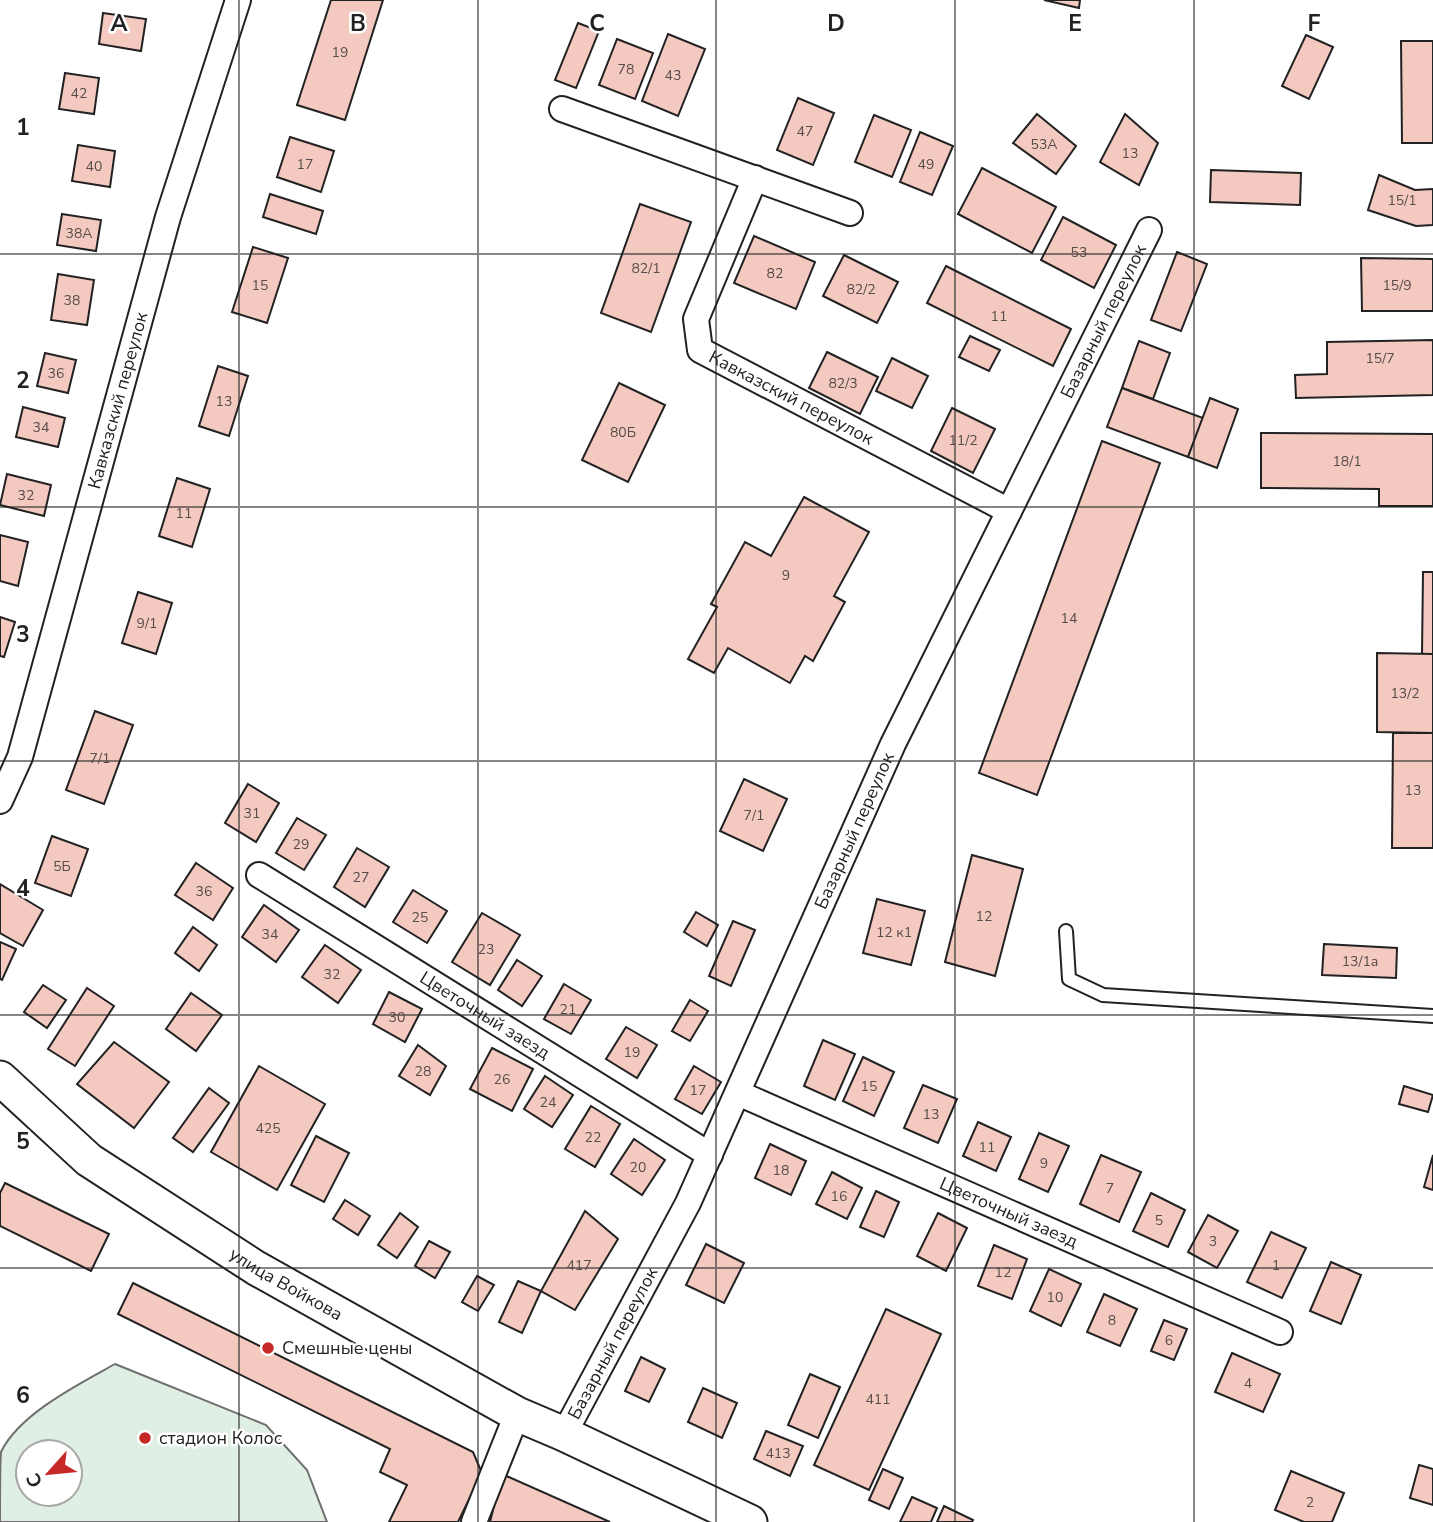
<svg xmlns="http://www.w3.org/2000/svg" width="1433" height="1522" font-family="'Nunito Sans',sans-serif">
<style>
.pitch{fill:#e0efe3;stroke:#6f6f6f;stroke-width:2;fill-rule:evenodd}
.building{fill:#f3c9c0;stroke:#222;stroke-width:2}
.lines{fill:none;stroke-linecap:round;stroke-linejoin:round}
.lane-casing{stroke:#222;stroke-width:16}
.street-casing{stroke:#222;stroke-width:28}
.secondary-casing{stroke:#222;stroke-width:37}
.lane{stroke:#fff;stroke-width:12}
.street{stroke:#fff;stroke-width:24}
.secondary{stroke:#fff;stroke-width:33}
.grid{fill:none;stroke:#222;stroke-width:2;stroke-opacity:0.55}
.poi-dot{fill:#c62828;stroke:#fff;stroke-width:2.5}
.labels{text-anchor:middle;stroke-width:5;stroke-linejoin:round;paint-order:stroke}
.number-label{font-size:14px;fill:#564c4a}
.street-label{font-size:18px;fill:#222;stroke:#fff}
.poi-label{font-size:18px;fill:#222;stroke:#fff;text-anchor:start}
.grid-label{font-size:23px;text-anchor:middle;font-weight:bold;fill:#222;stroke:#fff;stroke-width:5;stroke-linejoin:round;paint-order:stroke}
</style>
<rect width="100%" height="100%" fill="#fff"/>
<!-- pitch -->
<path class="pitch" d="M115 1364 266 1425 307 1470 327 1522H0C0 1508 0 1462 1 1452 19 1414 79 1384 115 1364ZM28 1452H70V1494H28Z"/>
<!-- building -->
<g class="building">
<path d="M331 0H383L345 120 297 105Z"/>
<path d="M1044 0H1080L1079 8Z"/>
<path d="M103 13 146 19 141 51 99 44Z"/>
<path d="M578 23 599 31 576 88 555 80Z"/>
<path d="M668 34 705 49 678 116 642 101Z"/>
<path d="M1306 35 1333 47 1309 99 1282 86Z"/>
<path d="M617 39 653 53 635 99 599 85Z"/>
<path d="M1401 41H1433V143H1402Z"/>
<path d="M65 73 99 78 94 114 59 109Z"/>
<path d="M798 98 834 113 813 165 777 150Z"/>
<path d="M1037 114 1076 146 1056 174 1013 143Z"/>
<path d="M1125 114 1158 143 1139 185 1100 162Z"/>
<path d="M874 115 911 130 892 177 855 162Z"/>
<path d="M920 132 953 146 932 195 900 182Z"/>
<path d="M290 137 334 151 321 192 277 177Z"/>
<path d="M78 145 115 151 110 187 72 181Z"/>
<path d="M982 168 1056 207 1032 253 958 214Z"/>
<path d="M1211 170 1301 173 1300 205 1210 202Z"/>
<path d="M1379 175 1415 190 1433 189V225L1416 226 1368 210Z"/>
<path d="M270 194 323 211 316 234 263 217Z"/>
<path d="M640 204 691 222 651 332 601 313Z"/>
<path d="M62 214 101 220 96 251 57 245Z"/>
<path d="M1063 217 1116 245 1094 288 1041 260Z"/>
<path d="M754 236 815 262 796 309 734 283Z"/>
<path d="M253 247 288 258 267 323 232 312Z"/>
<path d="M1177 252 1207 264 1181 331 1151 320Z"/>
<path d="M844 255 898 282 877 323 823 296Z"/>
<path d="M1361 258 1433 259V311H1362Z"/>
<path d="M946 266 1071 329 1053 366 927 303Z"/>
<path d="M58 274 94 280 87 325 51 320Z"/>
<path d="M970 336 1000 350 989 371 959 357Z"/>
<path d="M1433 340V395L1296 398 1295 375 1327 374V342Z"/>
<path d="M1139 341 1170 353 1153 399 1122 388Z"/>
<path d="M827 352 878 377 860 414 809 388Z"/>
<path d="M45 353 76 360 68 393 37 386Z"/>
<path d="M892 358 928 376 912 408 876 391Z"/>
<path d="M218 366 248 376 229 436 199 426Z"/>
<path d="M619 383 665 405 628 482 582 460Z"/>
<path d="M1122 388 1203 418 1188 457 1107 427Z"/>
<path d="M1210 398 1238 409 1217 468 1188 457Z"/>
<path d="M23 407 65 418 58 447 16 437Z"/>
<path d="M952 408 995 429 973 473 931 451Z"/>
<path d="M1261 433 1433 434V506H1379V489L1261 488Z"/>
<path d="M1102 441 1160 463 1037 795 979 773Z"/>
<path d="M7 474 51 485 44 516 0 505Z"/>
<path d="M177 478 210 489 192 547 159 536Z"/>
<path d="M804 497 869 532 834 596 845 602 813 661 805 656 790 683 728 648 714 673 688 659 717 607 711 604 745 542 771 556Z"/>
<path d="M0 535 28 542 18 586 0 581Z"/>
<path d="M1423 572H1433V654H1422Z"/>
<path d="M138 592 172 603 156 654 122 643Z"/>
<path d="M0 617 15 622 4 657 0 656Z"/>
<path d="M1377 653 1433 654V733L1377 732Z"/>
<path d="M95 711 133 725 104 804 66 790Z"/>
<path d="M1393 733H1433V848H1392Z"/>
<path d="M744 779 787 799 763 851 720 831Z"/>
<path d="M248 784 279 803 256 842 225 823Z"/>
<path d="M297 818 326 835 304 870 276 853Z"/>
<path d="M52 836 88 849 71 896 35 883Z"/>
<path d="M357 848 389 867 365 907 334 887Z"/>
<path d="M972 855 1023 869 995 976 945 962Z"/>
<path d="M196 863 233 888 213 920 175 895Z"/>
<path d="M0 884 43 910 23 946 0 933Z"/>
<path d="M413 890 447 911 427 943 393 922Z"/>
<path d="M877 899 925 911 911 965 863 953Z"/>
<path d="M264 905 299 930 276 962 242 937Z"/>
<path d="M696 912 718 925 707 946 684 932Z"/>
<path d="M482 913 520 935 490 985 452 962Z"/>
<path d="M733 921 755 930 731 986 709 976Z"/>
<path d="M193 927 217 945 199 971 175 953Z"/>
<path d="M0 942 16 949 2 980 0 979Z"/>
<path d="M1324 944 1397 948 1396 978 1322 975Z"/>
<path d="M325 945 361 970 338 1003 302 977Z"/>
<path d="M517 960 542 976 522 1006 498 990Z"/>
<path d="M564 984 591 1000 571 1034 544 1019Z"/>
<path d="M43 985 66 1000 47 1028 24 1012Z"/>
<path d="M87 988 114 1006 75 1066 48 1049Z"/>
<path d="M389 992 422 1009 405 1042 373 1024Z"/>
<path d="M191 993 222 1015 196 1051 166 1029Z"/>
<path d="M690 1000 708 1011 690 1041 672 1031Z"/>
<path d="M626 1027 657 1045 637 1078 606 1059Z"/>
<path d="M823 1040 855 1054 835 1100 804 1086Z"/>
<path d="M114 1042 169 1082 134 1128 77 1084Z"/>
<path d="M418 1045 446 1066 430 1095 399 1076Z"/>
<path d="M492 1048 533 1069 512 1111 470 1089Z"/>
<path d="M863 1057 894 1072 874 1116 843 1101Z"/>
<path d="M259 1066 325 1104 277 1190 211 1152Z"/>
<path d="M694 1066 721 1082 702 1114 675 1099Z"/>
<path d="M545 1076 573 1095 552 1127 524 1109Z"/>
<path d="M923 1085 957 1099 938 1143 904 1128Z"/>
<path d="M1404 1086 1433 1095 1428 1112 1399 1104Z"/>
<path d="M209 1088 229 1103 193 1152 173 1138Z"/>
<path d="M591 1106 620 1124 595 1167 565 1149Z"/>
<path d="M978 1122 1011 1137 996 1171 963 1156Z"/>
<path d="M1039 1133 1069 1146 1048 1192 1019 1179Z"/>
<path d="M316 1136 349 1153 324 1202 291 1185Z"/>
<path d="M634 1139 665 1160 642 1195 611 1174Z"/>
<path d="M770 1144 806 1161 791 1195 755 1178Z"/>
<path d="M1101 1155 1141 1172 1119 1222 1080 1204Z"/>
<path d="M1433 1155V1190L1424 1187Z"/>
<path d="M832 1172 862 1188 847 1219 816 1204Z"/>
<path d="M5 1183 109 1234 91 1271 0 1226V1193Z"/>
<path d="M876 1191 899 1202 884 1237 860 1227Z"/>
<path d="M1151 1193 1185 1210 1168 1247 1133 1231Z"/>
<path d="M345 1200 370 1216 358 1235 333 1219Z"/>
<path d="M585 1211 618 1239 575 1310 541 1291Z"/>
<path d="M400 1213 418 1227 397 1258 378 1245Z"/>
<path d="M938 1213 967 1228 946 1271 917 1256Z"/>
<path d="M1208 1215 1238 1231 1217 1268 1188 1252Z"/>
<path d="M1271 1232 1306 1248 1282 1298 1247 1282Z"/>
<path d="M429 1241 450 1252 435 1278 415 1266Z"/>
<path d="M706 1244 744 1263 724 1303 686 1285Z"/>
<path d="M994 1245 1027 1259 1012 1299 978 1286Z"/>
<path d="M1331 1262 1361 1275 1341 1324 1310 1311Z"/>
<path d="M1049 1269 1081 1284 1061 1326 1030 1311Z"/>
<path d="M477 1276 494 1285 478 1311 462 1302Z"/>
<path d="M518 1281 541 1291 522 1333 499 1322Z"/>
<path d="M133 1283 473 1452 482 1473 458 1522H389L407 1485 380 1472 390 1449 118 1314Z"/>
<path d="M1104 1294 1137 1309 1120 1346 1087 1332Z"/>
<path d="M886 1309 941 1334 869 1490 814 1465Z"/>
<path d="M1164 1320 1187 1329 1174 1360 1151 1351Z"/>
<path d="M1232 1353 1280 1374 1263 1412 1215 1392Z"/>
<path d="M641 1357 665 1369 649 1402 625 1391Z"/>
<path d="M810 1374 840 1387 818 1438 788 1425Z"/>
<path d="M703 1388 737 1403 722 1438 688 1422Z"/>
<path d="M766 1431 803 1446 790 1476 754 1459Z"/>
<path d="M1419 1465 1433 1469V1505L1410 1498Z"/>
<path d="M883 1469 903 1478 889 1509 869 1500Z"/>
<path d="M1291 1471 1344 1493 1332 1522H1304L1275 1510Z"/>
<path d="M502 1474 610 1522H490Z"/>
<path d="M912 1497 937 1508 931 1522H900Z"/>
<path d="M944 1506 973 1520 972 1522H937Z"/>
</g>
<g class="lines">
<defs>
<path id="lane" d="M1066 931 1069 979 1103 995 1433 1016"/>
<g id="street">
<path d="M562 109 850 213"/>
<path id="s1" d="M755 178 696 319 700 350 1009 511"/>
<path id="s2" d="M0 801 20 757 168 217 238 0"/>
<path id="s3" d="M259 875 710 1155"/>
<path id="s4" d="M738 1093 1280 1332"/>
<path id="s5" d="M564 1434 688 1203 893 744 1149 230"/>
<path d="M474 1522 517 1414"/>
</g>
<g id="secondary">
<path id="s6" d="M0 1078 89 1160 256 1268 517 1414 564 1434 750 1522"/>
</g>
</defs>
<!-- lane casing -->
<use href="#lane" class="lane-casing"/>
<!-- street casing -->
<use href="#street" class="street-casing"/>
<!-- secondary casing -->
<use href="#secondary" class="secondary-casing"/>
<!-- lane -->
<use href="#lane" class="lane"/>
<!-- street -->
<use href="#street" class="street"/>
<!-- secondary -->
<use href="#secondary" class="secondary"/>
</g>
<!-- grid -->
<path class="grid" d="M239 0V1522M478 0V1522M716 0V1522M955 0V1522M1194 0V1522M0 254H1433M0 507H1433M0 761H1433M0 1015H1433M0 1268H1433"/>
<!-- markers -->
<g class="poi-dot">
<circle cx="268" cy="1348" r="7"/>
<circle cx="145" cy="1438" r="7"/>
</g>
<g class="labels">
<!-- number labels -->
<g class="number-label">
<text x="340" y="57">19</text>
<text x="626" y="74">78</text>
<text x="673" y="80">43</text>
<text x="79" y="98">42</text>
<text x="805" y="136">47</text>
<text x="1044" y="149">53А</text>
<text x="1130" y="158">13</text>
<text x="305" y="169">17</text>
<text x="926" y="169">49</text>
<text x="94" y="171">40</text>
<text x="1402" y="205">15/1</text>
<text x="79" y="238">38А</text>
<text x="1079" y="257">53</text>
<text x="646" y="273">82/1</text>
<text x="775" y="278">82</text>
<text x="260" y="290">15</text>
<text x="1397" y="290">15/9</text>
<text x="861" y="294">82/2</text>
<text x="72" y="305">38</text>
<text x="999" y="321">11</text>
<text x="1380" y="363">15/7</text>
<text x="56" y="378">36</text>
<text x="843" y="388">82/3</text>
<text x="224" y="406">13</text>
<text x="41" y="432">34</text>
<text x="623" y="437">80Б</text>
<text x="963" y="445">11/2</text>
<text x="1347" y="466">18/1</text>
<text x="26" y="500">32</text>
<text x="184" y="518">11</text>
<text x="786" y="580">9</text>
<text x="1069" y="623">14</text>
<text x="147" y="628">9/1</text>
<text x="1405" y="698">13/2</text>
<text x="100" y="763">7/1</text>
<text x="1413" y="795">13</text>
<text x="252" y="818">31</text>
<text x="754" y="820">7/1</text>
<text x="301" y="849">29</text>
<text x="62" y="871">5Б</text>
<text x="361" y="882">27</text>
<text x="204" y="896">36</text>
<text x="984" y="921">12</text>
<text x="420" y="922">25</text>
<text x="894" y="937">12 к1</text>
<text x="270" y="939">34</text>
<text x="486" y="954">23</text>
<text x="1360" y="966">13/1а</text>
<text x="332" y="979">32</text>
<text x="568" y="1014">21</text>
<text x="397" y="1022">30</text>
<text x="632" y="1057">19</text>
<text x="423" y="1076">28</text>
<text x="502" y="1084">26</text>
<text x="869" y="1091">15</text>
<text x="698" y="1095">17</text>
<text x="548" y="1107">24</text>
<text x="931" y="1119">13</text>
<text x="268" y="1133">425</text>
<text x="593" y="1142">22</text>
<text x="987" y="1152">11</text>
<text x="1044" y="1168">9</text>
<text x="638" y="1172">20</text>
<text x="781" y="1175">18</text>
<text x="1110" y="1193">7</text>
<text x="839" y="1201">16</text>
<text x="1159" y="1225">5</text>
<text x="1213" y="1246">3</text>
<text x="579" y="1270">417</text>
<text x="1276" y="1270">1</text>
<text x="1003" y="1277">12</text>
<text x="1055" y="1302">10</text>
<text x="1112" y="1325">8</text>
<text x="1169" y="1345">6</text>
<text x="1248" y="1388">4</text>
<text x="878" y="1404">411</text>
<text x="778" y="1458">413</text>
<text x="1310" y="1507">2</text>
</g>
<!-- street labels -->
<g class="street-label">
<text dy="6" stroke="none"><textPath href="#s5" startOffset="1237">Базарный переулок</textPath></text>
<text dy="6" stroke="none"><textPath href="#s1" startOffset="287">Кавказский переулок</textPath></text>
<text dy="6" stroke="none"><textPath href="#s2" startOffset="418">Кавказский переулок</textPath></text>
<text dy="6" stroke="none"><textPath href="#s5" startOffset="670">Базарный переулок</textPath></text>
<text dy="6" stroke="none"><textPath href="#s3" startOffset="266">Цветочный заезд</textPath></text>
<text dy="6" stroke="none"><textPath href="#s4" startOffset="296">Цветочный заезд</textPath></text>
<text dy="6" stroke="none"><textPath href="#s6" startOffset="354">улица Войкова</textPath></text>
<text dy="6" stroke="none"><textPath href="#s5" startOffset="103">Базарный переулок</textPath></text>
</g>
<!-- poi labels -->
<g class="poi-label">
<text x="282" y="1354">Смешные цены</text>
<text x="159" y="1444">стадион Колос</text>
</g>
</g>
<g class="grid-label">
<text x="119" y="31">A</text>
<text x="358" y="31">B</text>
<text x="597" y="31">C</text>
<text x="836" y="31">D</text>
<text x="1075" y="31">E</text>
<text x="1314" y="31">F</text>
<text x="23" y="135">1</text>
<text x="23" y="388">2</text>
<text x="23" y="642">3</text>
<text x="23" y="896">4</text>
<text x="23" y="1149">5</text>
<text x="23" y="1403">6</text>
</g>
<!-- north arrow -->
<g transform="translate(49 1473) rotate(243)"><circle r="33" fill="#ffffff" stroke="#a7a7a7" stroke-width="2"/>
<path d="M0-5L12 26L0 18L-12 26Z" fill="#c62828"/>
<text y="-10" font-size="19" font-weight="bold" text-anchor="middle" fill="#222222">С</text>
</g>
</svg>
